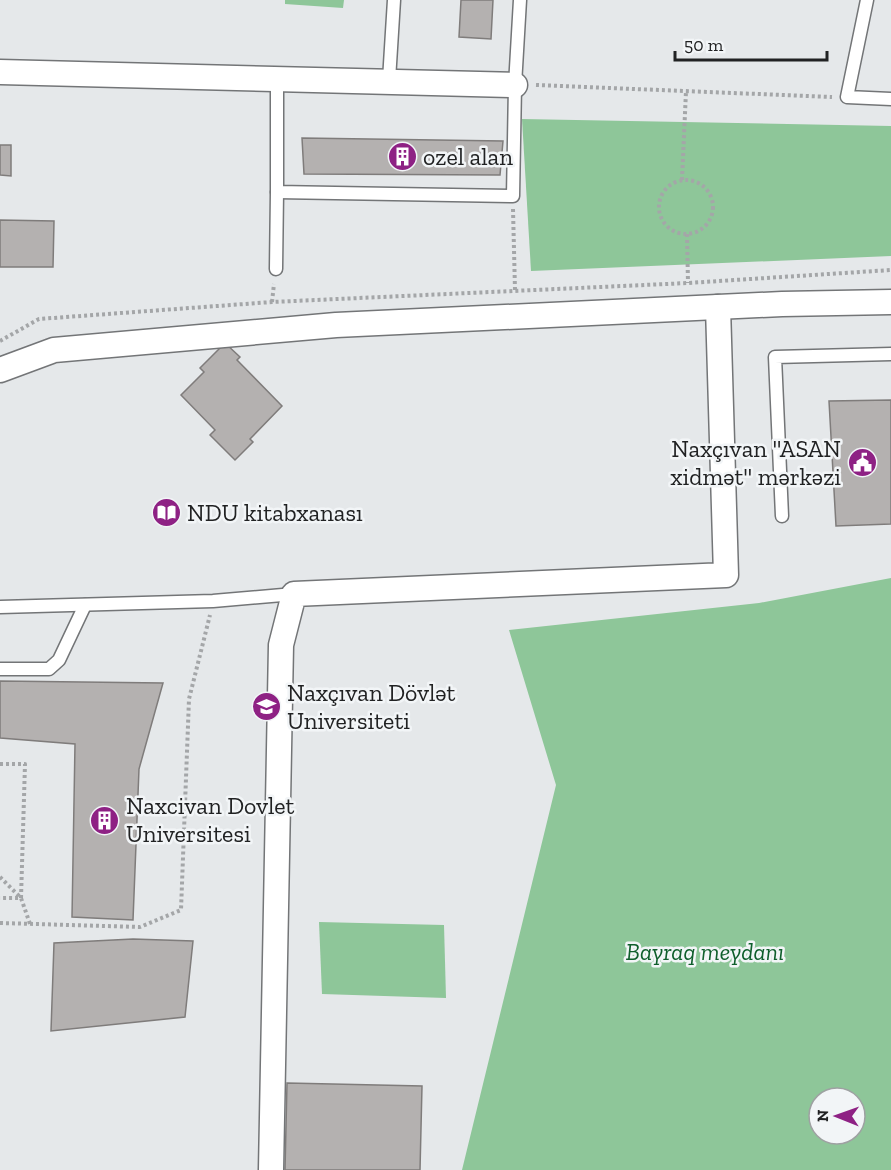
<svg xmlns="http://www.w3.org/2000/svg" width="891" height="1170" font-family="'Zilla Slab',serif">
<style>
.green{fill:#8ec699;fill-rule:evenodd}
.building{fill:#b4b1b0;stroke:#7f7c7b;stroke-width:1.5}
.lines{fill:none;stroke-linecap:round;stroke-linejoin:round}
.lane-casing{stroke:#737577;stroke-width:15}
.street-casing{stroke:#737577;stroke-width:27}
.path{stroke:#a4a6a8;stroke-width:4;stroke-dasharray:3 3;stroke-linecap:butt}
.lane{stroke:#fff;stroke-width:12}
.street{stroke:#fff;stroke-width:24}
.labels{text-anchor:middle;stroke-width:5;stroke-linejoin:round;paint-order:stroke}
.poi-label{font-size:24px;fill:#212223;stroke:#f2f5f7;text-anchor:start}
.park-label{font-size:24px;font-style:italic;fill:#0f5f2c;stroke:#f2f5f7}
</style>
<rect width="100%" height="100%" fill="#e5e8ea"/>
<!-- green -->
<g class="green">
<path d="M285 0H344L343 8 285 4Z"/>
<path d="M522 119 891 126V256L531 271Z"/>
<path d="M891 578V1170H462L556 785 509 630 759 603ZM819 1098H855V1134H819Z"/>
<path d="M319 922 444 925 446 998 322 994Z"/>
</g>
<!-- building -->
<g class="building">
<path d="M461 0H493L491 39 459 37Z"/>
<path d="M302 138 503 141 500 175 304 174Z"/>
<path d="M0 145H11V176L0 175Z"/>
<path d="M0 220 54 221 53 267H0Z"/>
<path d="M225 343 240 357 237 360 282 406 250 439 253 442 235 460 210 435 215 430 181 395 204 372 200 368Z"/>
<path d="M891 400V524L836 526 829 401Z"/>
<path d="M0 681 163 683 139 769 133 920 72 917 75 744 0 738Z"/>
<path d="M133 939 193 941 185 1017 51 1031 54 943Z"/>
<path d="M287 1083 422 1086 420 1170H285Z"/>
</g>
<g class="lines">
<defs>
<g id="lane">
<path d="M867 0 847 97 891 99"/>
<path d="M277 78V192L513 196 515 85 520 0"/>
<path d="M389 80 394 0"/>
<path d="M276 269 277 192"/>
<path d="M782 516 775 357 891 354"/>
<path d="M0 607 213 601 294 594"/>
<path d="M0 669H49L59 660 85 605"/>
</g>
<g id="street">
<path d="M0 72 515 85"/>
<path d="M0 370 54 350 336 325 782 304 891 302"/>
<path d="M271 1170 281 645 294 594 726 575 718 307"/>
</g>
</defs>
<!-- lane casing -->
<use href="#lane" class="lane-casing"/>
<!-- street casing -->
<use href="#street" class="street-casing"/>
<!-- path -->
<g class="path">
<path d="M536 85 832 97"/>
<circle cx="686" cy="207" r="27"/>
<path d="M682 180 686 91"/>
<path d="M513 209 515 290"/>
<path d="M687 234 688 283"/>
<path d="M272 302 274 284"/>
<path d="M0 341 39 319 272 302 688 283 891 270"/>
<path d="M0 764H25L21 898H0"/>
<path d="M0 877 21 898 30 924"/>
<path d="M0 923 140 927 181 910 189 699 210 615"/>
</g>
<!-- lane -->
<use href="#lane" class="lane"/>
<!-- street -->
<use href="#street" class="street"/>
</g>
<!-- icons -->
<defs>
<symbol id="building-disc" viewBox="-11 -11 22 22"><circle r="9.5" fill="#8e2184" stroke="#f2f5f7"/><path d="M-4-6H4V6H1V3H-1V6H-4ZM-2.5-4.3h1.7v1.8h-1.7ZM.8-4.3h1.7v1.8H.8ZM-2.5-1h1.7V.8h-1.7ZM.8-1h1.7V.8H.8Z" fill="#fff"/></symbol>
<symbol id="civic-disc" viewBox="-11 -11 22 22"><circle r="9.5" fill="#8e2184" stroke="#f2f5f7"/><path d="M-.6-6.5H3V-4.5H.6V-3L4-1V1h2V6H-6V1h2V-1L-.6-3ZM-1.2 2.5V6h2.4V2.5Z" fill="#fff"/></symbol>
<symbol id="library-disc" viewBox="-11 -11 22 22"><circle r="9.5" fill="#8e2184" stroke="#f2f5f7"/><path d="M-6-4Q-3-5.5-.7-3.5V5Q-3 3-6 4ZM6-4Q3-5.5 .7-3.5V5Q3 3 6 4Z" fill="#fff"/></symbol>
<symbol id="university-disc" viewBox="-11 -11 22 22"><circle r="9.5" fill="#8e2184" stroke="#f2f5f7"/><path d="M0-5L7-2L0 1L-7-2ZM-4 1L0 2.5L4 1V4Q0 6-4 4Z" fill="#fff"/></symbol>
</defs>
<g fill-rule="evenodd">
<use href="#building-disc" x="386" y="140" width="33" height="33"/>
<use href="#civic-disc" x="846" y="446" width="33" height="33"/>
<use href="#library-disc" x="150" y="496" width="33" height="33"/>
<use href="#university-disc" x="250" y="690" width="33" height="33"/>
<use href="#building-disc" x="88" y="804" width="33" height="33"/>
</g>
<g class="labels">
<!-- poi labels -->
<g class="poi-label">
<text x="423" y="165">ozel alan</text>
<text x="841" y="457" text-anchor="end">Naxçıvan "ASAN<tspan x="841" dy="28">xidmət" mərkəzi</tspan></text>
<text x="187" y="521">NDU kitabxanası</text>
<text x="287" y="701">Naxçıvan Dövlət<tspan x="287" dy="28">Universiteti</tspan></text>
<text x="126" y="814">Naxcivan Dovlet<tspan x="126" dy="28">Universitesi</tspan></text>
</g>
<!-- park labels -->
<g class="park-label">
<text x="705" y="960">Bayraq meydanı</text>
</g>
</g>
<!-- north arrow -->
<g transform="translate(837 1116) rotate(271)"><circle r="28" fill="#f2f5f7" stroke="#9ea1a2" stroke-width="1.5"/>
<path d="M0-4.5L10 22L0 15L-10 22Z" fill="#8e2184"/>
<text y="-9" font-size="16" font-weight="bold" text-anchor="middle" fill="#212223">N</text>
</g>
<!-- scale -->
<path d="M675 51v9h152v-9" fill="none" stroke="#212223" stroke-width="3"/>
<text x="684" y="51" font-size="18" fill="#212223" stroke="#f2f5f7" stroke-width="4.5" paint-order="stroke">50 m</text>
</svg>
